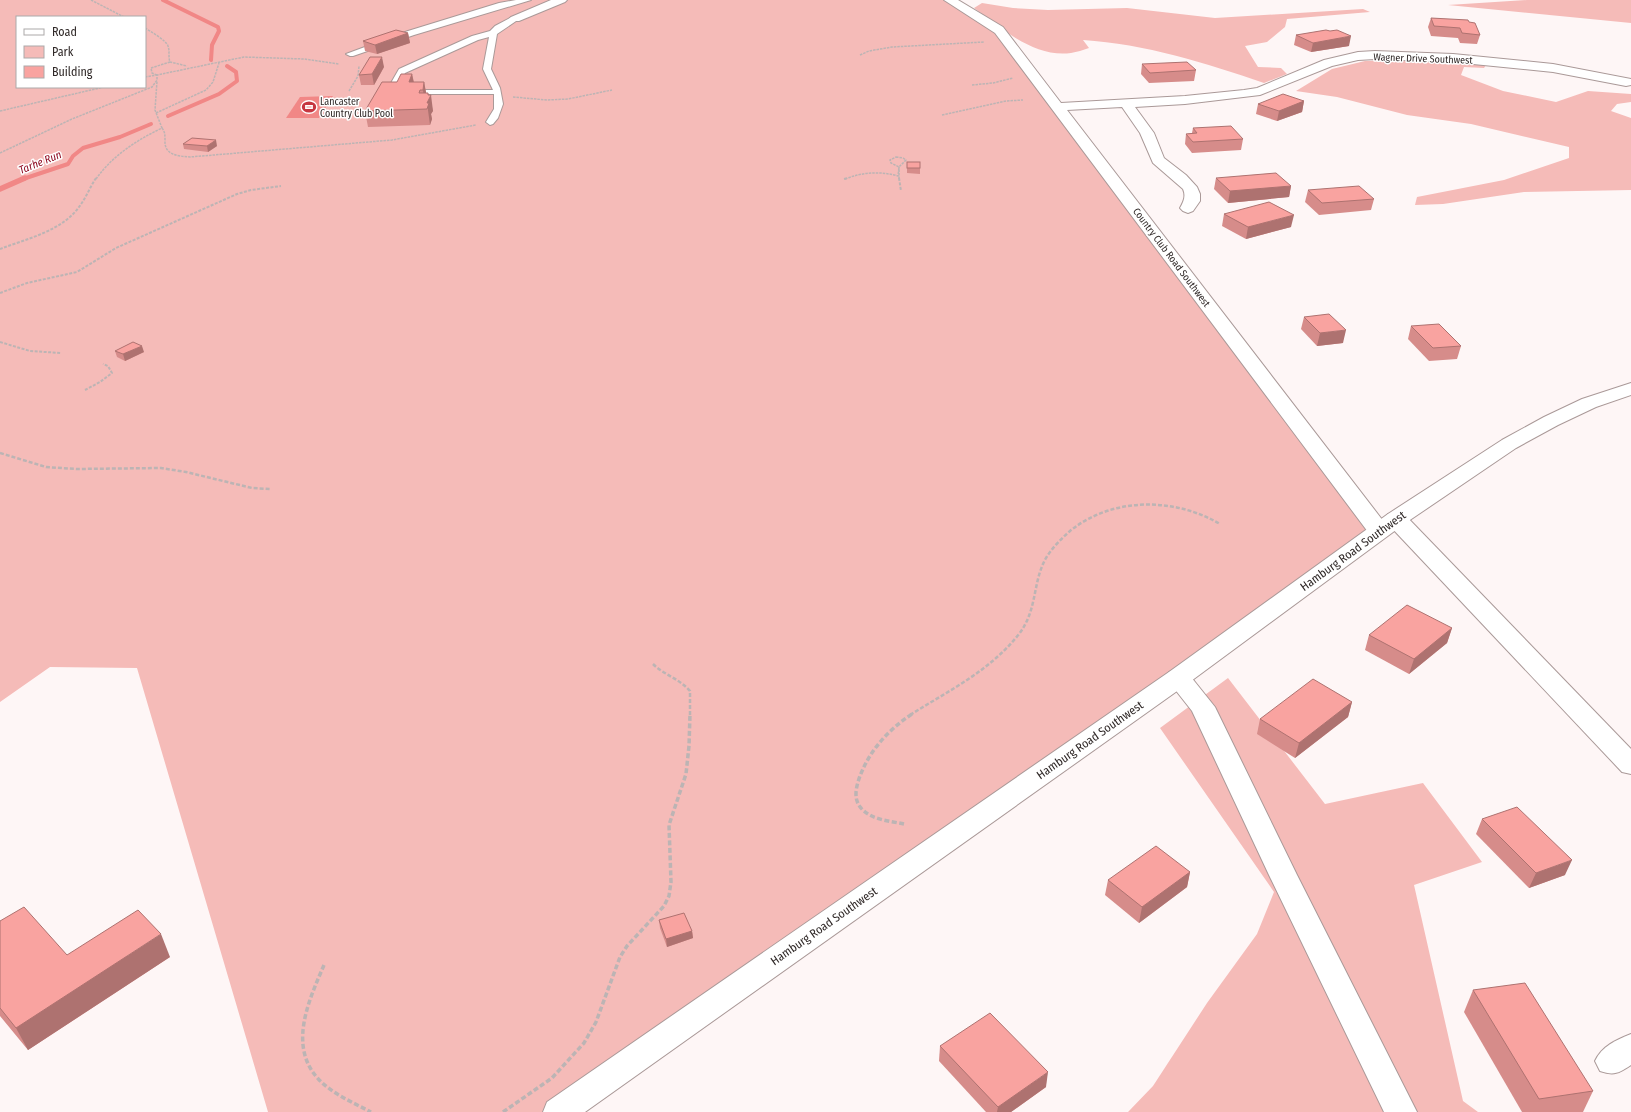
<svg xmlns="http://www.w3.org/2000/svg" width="1631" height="1112" font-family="'Fira Sans Condensed',sans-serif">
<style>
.green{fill:#f5bbb8;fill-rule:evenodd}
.water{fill:#f18786}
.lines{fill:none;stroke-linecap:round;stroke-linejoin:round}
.stream-far1{stroke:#f18786;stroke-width:4}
.stream{stroke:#f18786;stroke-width:5.5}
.service-casing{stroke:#aa9998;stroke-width:2}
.minor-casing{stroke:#aa9998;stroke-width:2}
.tertiary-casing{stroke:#aa9998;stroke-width:2}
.path-far3{stroke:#bcb4b4;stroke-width:1.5;stroke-dasharray:2.5 1;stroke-linecap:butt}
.path-far2{stroke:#bcb4b4;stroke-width:2;stroke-dasharray:3 1.5;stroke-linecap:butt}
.path-far1{stroke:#bcb4b4;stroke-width:2.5;stroke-dasharray:4 2;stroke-linecap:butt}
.path{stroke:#bcb4b4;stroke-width:3.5;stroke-dasharray:5 2.5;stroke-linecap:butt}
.service{fill:#fff;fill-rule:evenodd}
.minor{fill:#fff;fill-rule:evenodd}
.tertiary{fill:#fff;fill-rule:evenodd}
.wall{fill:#d68c8a}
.shaded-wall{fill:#ae7270}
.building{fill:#f9a3a0;stroke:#ae7270}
.labels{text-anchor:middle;stroke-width:3;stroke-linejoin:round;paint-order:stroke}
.far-street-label{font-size:10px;fill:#2f2827;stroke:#fff}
.far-poi-label{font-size:10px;fill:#2f2827;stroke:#fff;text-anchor:start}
.far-water-label{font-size:11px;font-style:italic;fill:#8c071f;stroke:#fff}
.street-label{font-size:12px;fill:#2f2827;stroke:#fff}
</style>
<rect width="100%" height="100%" fill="#fef6f6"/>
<!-- green -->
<g class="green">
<path d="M0 0H950L999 30 1379 531 559 1112H268L137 668 50 667 0 702ZM17 17H145V87H17Z"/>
<path d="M1527 0H1631V23L1448 5Z"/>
<path d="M982 3 1013 8 1048 10 1127 8 1215 18 1363 9 1370 12 1287 19 1285 27 1267 42 1245 46 1258 67 1281 68 1287 74 1264 83C1206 63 1145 44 1083 40L1089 48C1083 50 1077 52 1071 53 1034 58 1001 28 974 8Z"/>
<path d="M1403 60 1486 65 1484 68 1464 67 1461 75 1503 91 1556 102 1588 91 1631 94V102L1617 104 1611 111 1631 118V190L1524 192 1443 204 1415 205 1417 197 1504 180 1569 158V147L1471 124 1407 115 1337 97 1296 91 1332 69 1365 61Z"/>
<path d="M1228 678 1325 804 1423 783 1482 862 1414 885 1463 1101 1478 1112H1128L1153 1086 1207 1003 1257 934 1274 892 1160 728Z"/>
</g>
<!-- water -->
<path class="water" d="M333 96 319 118H286L300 97Z"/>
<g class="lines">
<!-- stream-far1 -->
<g class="stream-far1">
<path d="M163 0 218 27 219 31 212 45 211 60"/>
<path d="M168 116 219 94 237 81 236 72 227 66"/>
<path d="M23 179 68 164 73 156 83 148 120 137 151 124"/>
</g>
<!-- stream -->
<path class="stream" d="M0 189 25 178"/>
<defs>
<g id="service">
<path d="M516 0H531L414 35 353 56H350L346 54 408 31 499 3Z"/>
<path d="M512 17H518L519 19 497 34 491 69 500 88 503 104 498 118 493 124 490 125 486 122 494 109V94H417L413 92 417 90H493L483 69 489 37 478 40 405 73 396 89 401 93 400 95H394L387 90 399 69 472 36 490 31 495 26Z"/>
</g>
<g id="minor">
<path d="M551 0H567L565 2 519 21H511L509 19 511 17Z"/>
<path d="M944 0H958L1003 27 1061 103 1185 96 1244 90 1257 88 1324 60 1358 52 1375 51 1453 54 1553 64 1631 79V85L1626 86 1553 72 1453 62 1375 59 1358 60 1332 66 1260 95 1185 104 1135 107 1154 133 1164 158 1186 175 1197 187 1200 194V201L1193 211 1188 213 1183 211 1180 208C1184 201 1186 196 1183 189L1153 163 1140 133 1122 107 1067 110 1387 526 1390 531 1387 536 1379 537 1371 536 995 33Z"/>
<path d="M1396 513 1404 514 1631 749V774L1622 772 1388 524 1385 519 1388 514Z"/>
<path d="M1178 670 1187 672 1215 707 1297 875 1417 1112H1384L1269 875 1192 711 1166 678 1169 672Z"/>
<path d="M1631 1034V1065C1619 1073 1614 1076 1600 1071L1595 1061C1602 1046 1616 1040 1631 1034Z"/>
</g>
<path id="tertiary" d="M1631 383V395L1596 407 1558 425 1516 448 1404 524 1187 684 585 1112H543L547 1102 1169 672 1388 514 1502 440 1544 417 1582 399Z"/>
</defs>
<!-- service casing -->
<use href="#service" class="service-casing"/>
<!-- minor casing -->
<use href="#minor" class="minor-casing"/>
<!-- tertiary casing -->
<use href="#tertiary" class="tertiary-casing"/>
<!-- path-far3 -->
<g class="path-far3">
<path d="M91 0 124 17"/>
<path d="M145 28C150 31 167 41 168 46 170 51 168 57 170 62L187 66"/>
<path d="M860 55 869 51 892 47 984 42"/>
<path d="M157 75 152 73 151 68 170 62"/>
<path d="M145 77 157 75"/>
<path d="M972 85 993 83 1013 78"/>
<path d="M349 91 358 76 359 66"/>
<path d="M513 97 547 100 568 99 612 90"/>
<path d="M0 111 104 87"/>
<path d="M156 113 206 90 213 82 219 63"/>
<path d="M942 115 1006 101 1023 100"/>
<path d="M162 128C165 132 165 135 165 140 164 155 177 156 190 157L392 140 476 125"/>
<path d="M0 153 72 119 152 87 157 80V75L244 57 304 59 339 64"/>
<path d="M896 157 903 158 906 160 899 167 891 163 890 160Z"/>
<path d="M96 179C112 156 137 140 162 128L155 110 157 81"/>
<path d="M845 179C863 172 880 171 898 176L899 167"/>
<path d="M899 179V167"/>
</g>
<!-- path-far2 -->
<g class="path-far2">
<path d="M899 178 901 191"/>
<path d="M844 179 848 178"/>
<path d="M0 249C26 239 62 231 79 207 86 198 90 187 96 178"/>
<path d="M0 293 27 283 77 272 116 248 237 194 251 190 281 186"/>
<path d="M0 342 30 351 61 353"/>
<path d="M85 390 100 382 112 373 108 366 103 364"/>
</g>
<!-- path-far1 -->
<g class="path-far1">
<path d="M0 453 46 467 77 469 161 468 186 472 252 488 270 489"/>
<path d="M653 664C664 675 680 679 690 691V715"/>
<path d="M910 715C948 691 990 671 1019 634 1038 609 1032 583 1046 558 1052 548 1061 539 1070 531 1112 497 1174 497 1220 524"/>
</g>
<!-- path -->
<g class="path">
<path d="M904 824C890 821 871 820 861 808 853 799 856 787 860 776 870 750 888 730 912 714"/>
<path d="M324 965C310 998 289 1042 315 1075 328 1092 352 1102 371 1112"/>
<path d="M503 1112 552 1078 584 1043 596 1022 620 957 627 946 664 906 669 896 671 882 669 825 686 774 689 746 690 714"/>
</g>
<!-- service -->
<use href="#service" class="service"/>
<!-- minor -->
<use href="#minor" class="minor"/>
<!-- tertiary -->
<use href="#tertiary" class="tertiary"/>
</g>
<!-- wall -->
<g class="wall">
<path d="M1431 18 1469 22 1480 35 1477 44 1460 43 1458 38 1431 36 1428 27Z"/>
<path d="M1330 31 1349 46 1311 52 1294 45 1296 35Z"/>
<path d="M408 33 410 43 377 54 365 51 363 41Z"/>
<path d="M1142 64 1196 70 1194 81 1149 83 1141 74Z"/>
<path d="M384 67 374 85H361L359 75Z"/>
<path d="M412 74 414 82H424L426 93 429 95 433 111 431 114 432 119 430 125 368 127 365 111 397 82Z"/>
<path d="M1304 101 1302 112 1277 121 1256 114 1258 104Z"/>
<path d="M1193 128 1243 139 1241 150 1192 153 1185 144 1186 134 1192 133Z"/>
<path d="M183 144 217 146 208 152 184 149Z"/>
<path d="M907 162H920V174L907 173Z"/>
<path d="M1216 178 1291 186 1289 197 1228 203 1214 189Z"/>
<path d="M1308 190 1374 199 1371 210 1319 215 1305 202Z"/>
<path d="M1224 214 1291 227 1246 239 1222 226Z"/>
<path d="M1304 317 1343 343 1317 346 1301 329Z"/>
<path d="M1411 326 1461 346 1457 359 1429 361 1408 339Z"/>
<path d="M115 351 144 352 125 361 117 357Z"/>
<path d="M1452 628 1447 643 1409 674 1365 650 1369 635Z"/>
<path d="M1352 702 1348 717 1295 758 1257 734 1260 719Z"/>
<path d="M1482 819 1565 875 1529 888 1476 834Z"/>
<path d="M1190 872 1187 887 1139 923 1105 895 1108 880Z"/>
<path d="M659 920 692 931 693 938 667 947 660 928Z"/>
<path d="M0 921 67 955 170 957 28 1050 0 1016Z"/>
<path d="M1473 990 1593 1091 1583 1112H1522L1464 1012Z"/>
<path d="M940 1046 1046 1087 1011 1112H986L939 1061Z"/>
</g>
<!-- shaded-wall -->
<g class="shaded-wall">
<path d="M408 33 410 43 377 54 375 45Z"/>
<path d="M1351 36 1349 46 1311 52 1313 43Z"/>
<path d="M382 57 384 67 374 85 372 74Z"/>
<path d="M412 74 415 89 409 82Z"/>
<path d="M424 82 427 97 425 106 423 90Z"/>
<path d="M428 93 429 98 431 95 433 111 431 114 432 119 430 125 427 103Z"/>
<path d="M1304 101 1302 112 1277 121 1279 111Z"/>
<path d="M216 140 217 146 208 152 207 146Z"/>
<path d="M1291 186 1289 197 1228 203 1230 191Z"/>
<path d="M1294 215 1291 227 1246 239 1248 227Z"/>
<path d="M1346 330 1343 343 1317 346 1320 333Z"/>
<path d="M142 346 144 352 125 361 123 354Z"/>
<path d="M1452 628 1447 643 1409 674 1414 659Z"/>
<path d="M1352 702 1348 717 1295 758 1299 743Z"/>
<path d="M1572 860 1565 875 1529 888 1536 873Z"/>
<path d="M1190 872 1187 887 1139 923 1142 907Z"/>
<path d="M692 931 693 938 667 947 666 939Z"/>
<path d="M161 934 170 957 28 1050 16 1028Z"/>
<path d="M1048 1072 1046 1087 1011 1112H997L998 1107Z"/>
</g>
<!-- building -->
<g class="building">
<path d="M1431 18 1468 20 1469 22 1475 23 1480 35 1462 33 1460 28 1434 26Z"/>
<path d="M396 30 408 33 375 45 363 41Z"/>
<path d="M1326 30 1330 31 1337 30 1351 36 1313 43 1296 35Z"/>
<path d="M370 57H382L372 74 359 75Z"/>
<path d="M1187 62 1196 70 1150 73 1142 64Z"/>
<path d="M401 74H412L409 82H424L423 90H420L419 93H428V95H431L427 103H429L427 109 365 111 382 82H397Z"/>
<path d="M1283 94 1304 101 1279 111 1258 104Z"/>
<path d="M1231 126 1243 139 1193 142 1186 134 1197 133 1193 128Z"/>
<path d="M192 138 216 140 207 146 183 144Z"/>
<rect x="907" y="162" width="13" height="6"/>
<path d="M1276 173 1291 186 1230 191 1216 178Z"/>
<path d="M1359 186 1374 199 1322 203 1308 190Z"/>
<path d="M1269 202 1294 215 1248 227 1224 214Z"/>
<path d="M1329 314 1346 330 1320 333 1304 317Z"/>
<path d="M1439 324 1461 346 1433 348 1411 326Z"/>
<path d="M133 342 142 346 123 354 115 351Z"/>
<path d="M1407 605 1452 628 1414 659 1369 635Z"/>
<path d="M1313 679 1352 702 1299 743 1260 719Z"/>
<path d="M1517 807 1572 860 1536 873 1482 819Z"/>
<path d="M1156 846 1190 872 1142 907 1108 880Z"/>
<path d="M24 907 67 955 138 910 161 934 16 1028 0 1008V921Z"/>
<path d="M684 913 692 931 666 939 659 920Z"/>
<path d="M1525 983 1593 1091 1539 1099 1473 990Z"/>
<path d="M990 1013 1048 1072 998 1107 940 1046Z"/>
</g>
<!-- icons -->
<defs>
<symbol id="stadium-bare" viewBox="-9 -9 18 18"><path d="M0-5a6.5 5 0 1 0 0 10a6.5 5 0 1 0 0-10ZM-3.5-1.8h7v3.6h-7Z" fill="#c63640" stroke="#fff" stroke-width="2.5" paint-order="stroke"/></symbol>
</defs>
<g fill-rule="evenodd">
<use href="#stadium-bare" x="299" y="97" width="20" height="20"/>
</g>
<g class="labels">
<!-- far-street labels -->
<g class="far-street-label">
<text transform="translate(1423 58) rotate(2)" y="4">Wagner Drive Southwest</text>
<text transform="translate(1172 257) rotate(53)" y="4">Country Club Road Southwest</text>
</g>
<!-- far-poi labels -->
<g class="far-poi-label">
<text x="320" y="105">Lancaster<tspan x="320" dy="12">Country Club Pool</tspan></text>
</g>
<!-- far-water labels -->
<g class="far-water-label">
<text transform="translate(40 162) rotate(-22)" y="4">Tarhe Run</text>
</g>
<!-- street labels -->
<g class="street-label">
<text transform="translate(1353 551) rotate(-36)" y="4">Hamburg Road Southwest</text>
<text transform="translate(1090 740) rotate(-35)" y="4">Hamburg Road Southwest</text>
<text transform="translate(824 926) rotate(-35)" y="4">Hamburg Road Southwest</text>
</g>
</g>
<!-- legend -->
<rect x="16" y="16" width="130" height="72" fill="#ffffff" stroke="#aca9a9"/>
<rect x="24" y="29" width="20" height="6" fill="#ffffff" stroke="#aca9a9"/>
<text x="52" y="36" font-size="12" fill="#2f2827">Road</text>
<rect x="24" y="46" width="20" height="12" fill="#f5bbb8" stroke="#aca9a9"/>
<text x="52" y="56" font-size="12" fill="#2f2827">Park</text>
<rect x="24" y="66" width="20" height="12" fill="#f9a3a0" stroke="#aca9a9"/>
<text x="52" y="76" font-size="12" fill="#2f2827">Building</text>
</svg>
